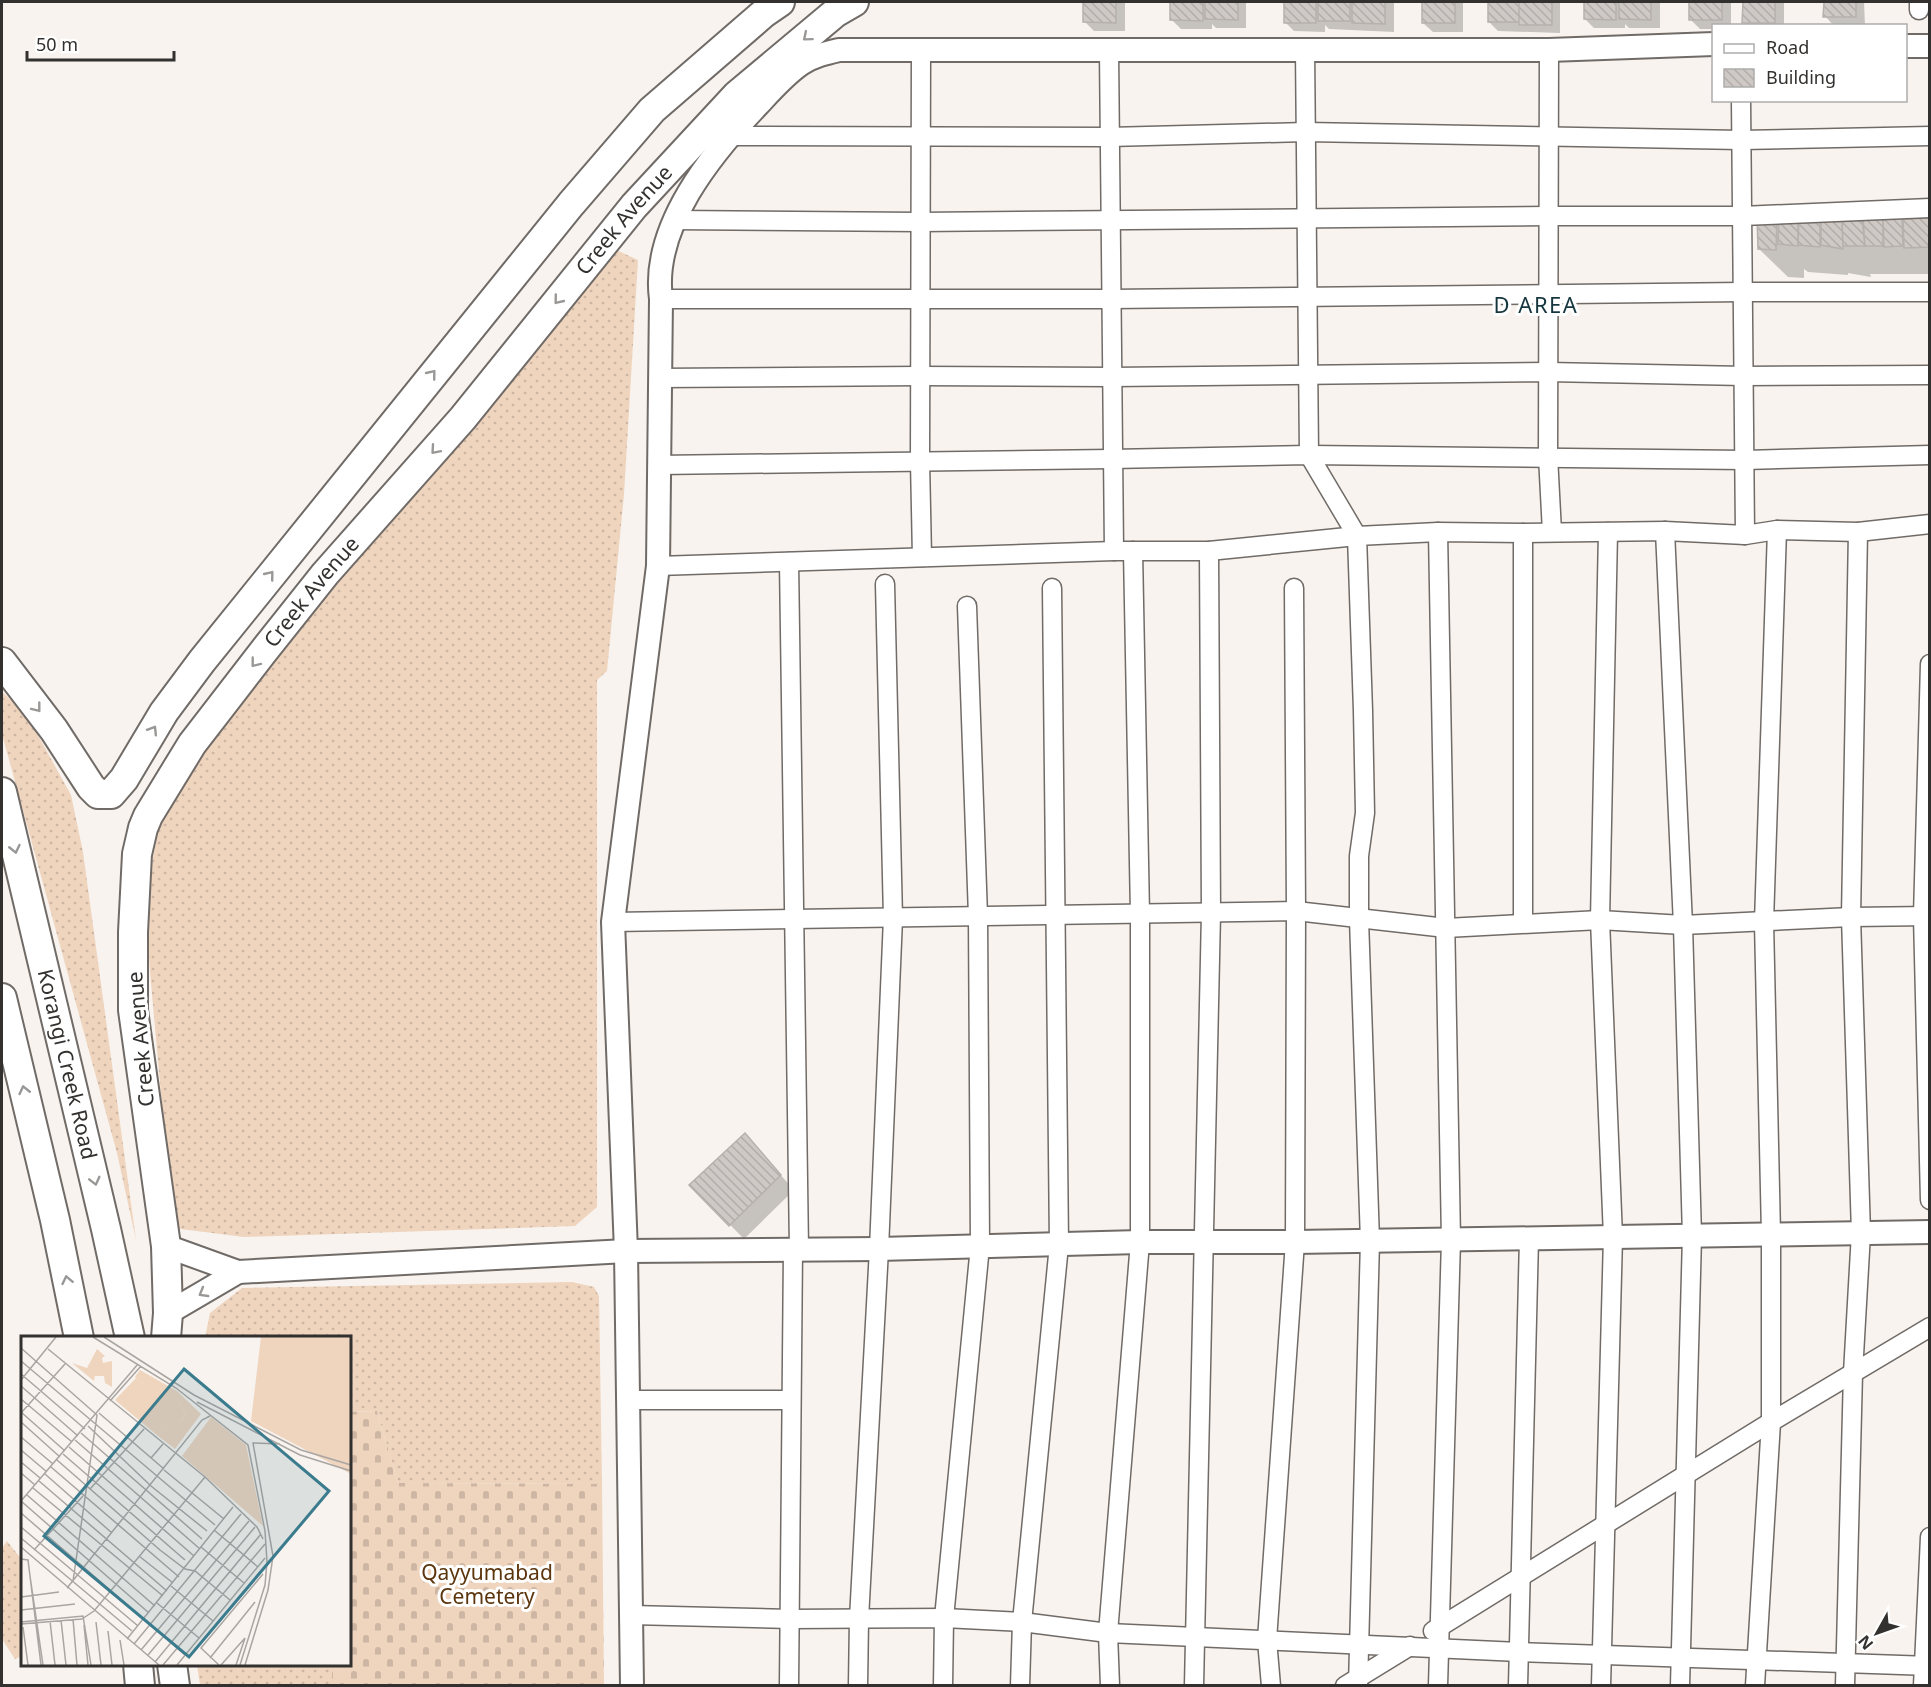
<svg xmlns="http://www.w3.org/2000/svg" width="1931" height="1687" font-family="'Noto Sans',sans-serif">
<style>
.grass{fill:url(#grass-dots)}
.cemetery{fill:url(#cemetery-stones)}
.shadow{fill:#0003}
.building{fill:url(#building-back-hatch);stroke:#b7b1ad;stroke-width:1.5}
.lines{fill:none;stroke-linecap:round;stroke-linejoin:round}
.minor-casing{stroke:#706b67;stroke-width:21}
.tertiary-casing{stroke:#706b67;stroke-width:26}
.primary-casing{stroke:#706b67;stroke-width:32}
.minor{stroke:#fff;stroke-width:18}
.tertiary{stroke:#fff;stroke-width:22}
.primary{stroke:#fff;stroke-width:28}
.oneway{stroke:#999897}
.labels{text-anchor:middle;stroke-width:6;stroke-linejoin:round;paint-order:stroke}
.street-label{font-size:21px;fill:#33312f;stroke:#fff}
.park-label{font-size:21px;fill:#5c350d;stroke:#fff}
.neighbourhood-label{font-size:22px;letter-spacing:1.5px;fill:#16363e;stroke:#fff}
.inset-road{fill:none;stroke:#a9a5a2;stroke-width:1.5}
.view{fill:#3a7b8e;fill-opacity:0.15;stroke:#3a7b8e;stroke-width:3}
.inset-edge{fill:none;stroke:#33312f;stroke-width:3}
</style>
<defs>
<pattern id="grass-dots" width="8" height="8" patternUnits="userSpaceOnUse" patternTransform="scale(1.5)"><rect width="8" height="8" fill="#efd4be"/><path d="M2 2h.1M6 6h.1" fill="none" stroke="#cdb6a4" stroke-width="1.8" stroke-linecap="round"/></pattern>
<pattern id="cemetery-stones" width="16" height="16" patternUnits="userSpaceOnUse" patternTransform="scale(1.5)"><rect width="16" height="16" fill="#efd4be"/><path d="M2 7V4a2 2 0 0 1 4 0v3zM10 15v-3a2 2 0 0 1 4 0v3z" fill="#cdb6a4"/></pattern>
<pattern id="building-back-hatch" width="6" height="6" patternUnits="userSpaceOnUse" patternTransform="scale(1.5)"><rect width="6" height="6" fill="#cfc9c5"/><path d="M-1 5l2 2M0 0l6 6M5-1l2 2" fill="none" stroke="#b2adaa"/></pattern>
</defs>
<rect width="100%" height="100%" fill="#f8f3ee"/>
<!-- grass -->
<g class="grass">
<path d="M614 249 638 260 624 494 607 671 597 680V1207L575 1226 244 1237 173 1228 150 972 145 899 158 831 185 775 230 713Z"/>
<path d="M2 692 25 712 71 795 83 852 136 1240 117 1153 2 734Z"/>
<path d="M572 1282 594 1287 599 1296 602 1484 398 1483 377 1411 350 1412V1338H205L210 1313 242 1288Z"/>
<path d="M7 1541 22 1560V1656L15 1659 2 1639V1548Z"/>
<path d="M197 1665H332V1685H200Z"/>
</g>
<!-- cemetery -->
<path class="cemetery" d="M377 1411 398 1483 602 1484 604 1685H332V1665L350 1664V1412Z"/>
<!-- shadow -->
<g class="shadow">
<path d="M1085 2H1125V31H1094L1085 22Z"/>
<path d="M1172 2H1246V28H1216L1212 24V29H1181L1172 20Z"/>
<path d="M1285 2H1394V32L1329 29 1325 25V32L1294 31 1285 22Z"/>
<path d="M1423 2H1463V32H1433L1423 23Z"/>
<path d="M1489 2H1560V33L1498 31 1489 22Z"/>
<path d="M1585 2H1660V28H1629L1625 24V28H1594L1585 19Z"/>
<path d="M1691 2H1731V26H1714V29H1700L1691 20Z"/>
<path d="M1744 2H1784V26H1747L1744 22Z"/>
<path d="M1825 2H1864L1865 26H1834L1825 16Z"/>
<path d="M1801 217 1930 219V274H1870L1871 277 1848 273V275L1808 272 1804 269V278L1788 277 1759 249V219Z"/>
<path d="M745 1135 794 1190 744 1239 691 1185Z"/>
</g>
<!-- building -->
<g class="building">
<path d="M1083 2H1116V23L1083 22Z"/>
<path d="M1170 2H1203V21L1170 20Z"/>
<path d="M1205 2H1238V20L1205 19Z"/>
<rect x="1284" y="2" width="32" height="21"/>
<rect x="1318" y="2" width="32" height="19"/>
<path d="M1352 2H1385V24L1352 23Z"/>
<rect x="1422" y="2" width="33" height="21"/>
<rect x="1488" y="2" width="32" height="20"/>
<rect x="1519" y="2" width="33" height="23"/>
<path d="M1584 2H1616V20L1584 19Z"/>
<path d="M1619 2H1651V20L1619 19Z"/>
<rect x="1689" y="2" width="33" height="18"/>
<path d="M1743 2H1775V23H1742Z"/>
<path d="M1824 2H1856V17H1823Z"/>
<path d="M1821 215 1842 217 1843 249 1821 245Z"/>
<path d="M1779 216 1798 217V246L1778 244Z"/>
<path d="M1799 216 1820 217V247L1798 245Z"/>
<path d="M1842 216 1862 218 1865 246H1843Z"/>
<path d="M1757 217 1777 218 1776 250 1758 249Z"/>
<path d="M1863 217 1883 218V246H1865Z"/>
<path d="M1883 217 1902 218 1903 246 1884 247Z"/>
<path d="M1930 218V247L1904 248 1903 219Z"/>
<path d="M745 1133 781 1175 729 1226 689 1185Z"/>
</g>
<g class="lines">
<defs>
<g id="minor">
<path d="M1919 10V2"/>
<path d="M921 49 920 461 922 557"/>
<path d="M1305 50 1309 455 1357 536 1363 711 1365 813 1359 856V919L1370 1241 1358 1686"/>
<path d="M1549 50 1548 456 1552 532"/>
<path d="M1109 51 1114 551"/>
<path d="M1741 100 1745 535"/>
<path d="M729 136 1109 137 1306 132 1741 140 1930 136"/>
<path d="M674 220 920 222 1549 216H1742L1930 208"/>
<path d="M661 299H1111L1743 292H1930"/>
<path d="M660 378 920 376 1112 377 1548 372 1744 376 1930 375"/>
<path d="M659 465 1112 459 1309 455 1745 460 1930 455"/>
<path d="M1665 531 1683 925 1692 1236 1680 1686"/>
<path d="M1523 533V923"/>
<path d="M789 562 799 1249"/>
<path d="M658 566 1114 551H1209L1357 536 1438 532 1523 533 1665 531 1745 535 1777 530 1858 532 1930 524"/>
<path d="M1930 664 1923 916 1930 1200"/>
<path d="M613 922 1296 911 1446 928 1600 920 1683 925 1851 917 1930 916"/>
<path d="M628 1400H791"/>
<path d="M631 1615 790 1619 944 1618 1022 1622 1108 1633 1519 1652 1930 1666"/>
<path d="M1433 1631 1771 1422 1930 1327"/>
<path d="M789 1686 793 1249"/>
<path d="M858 1686 859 1619 879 1249 893 918 885 584"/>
<path d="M943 1686 944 1618 980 1246 978 916 967 606"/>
<path d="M1020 1686 1022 1622 1059 1245 1052 588"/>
<path d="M1110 1686 1108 1633 1140 1242V914L1133 551"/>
<path d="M1194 1686 1211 913 1209 551"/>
<path d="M1271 1686 1267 1640 1295 1242 1296 911 1294 588"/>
<path d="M1345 1686 1410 1646"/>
<path d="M1438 1686 1451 1240 1438 532"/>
<path d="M1518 1686 1529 1238"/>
<path d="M1601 1686 1613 1237 1600 920 1608 532"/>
<path d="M1755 1686 1771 1422V1234L1764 922 1777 530"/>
<path d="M1845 1686 1853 1373 1861 1233 1851 917 1858 532"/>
<path d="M1923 1686 1930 1537"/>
</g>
<g id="tertiary">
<path d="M1906 46H1930"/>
<path d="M166 1246 238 1272 626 1251 879 1249 1140 1242H1295L1930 1232"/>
<path d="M168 1313 238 1272"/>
<path d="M632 1686 626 1251 613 922 658 566 661 299C651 227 712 153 758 105 771 91 785 75 801 64 813 56 826 53 839 50H1549L1714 44"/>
</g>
<g id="primary">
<path d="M2 662 54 730 91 787 98 794H111L124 779 164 712 202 661 571 204 652 110 764 13 780 2"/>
<path id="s1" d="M2 792 106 1229 130 1338"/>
<path d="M2 998 55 1220 79 1338"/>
<path id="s2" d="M166 1338 168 1313 166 1246 133 1010V932L137 854 143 828 148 816 192 744 263 652 325 574 463 418 634 206 737 95 835 13 854 2"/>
<path d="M138 1664 140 1686"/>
<path d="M172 1664 175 1686"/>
</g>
</defs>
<!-- minor casing -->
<use href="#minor" class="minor-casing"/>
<!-- tertiary casing -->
<use href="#tertiary" class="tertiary-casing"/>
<!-- primary casing -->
<use href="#primary" class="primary-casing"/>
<!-- minor -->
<use href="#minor" class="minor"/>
<!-- tertiary -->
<use href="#tertiary" class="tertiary"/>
<!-- primary -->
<use href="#primary" class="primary"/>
</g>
<!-- one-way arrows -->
<defs><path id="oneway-chevron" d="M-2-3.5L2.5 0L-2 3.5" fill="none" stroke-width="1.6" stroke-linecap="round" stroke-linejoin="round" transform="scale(1.5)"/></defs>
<g class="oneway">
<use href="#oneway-chevron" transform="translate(807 37) rotate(140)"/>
<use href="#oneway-chevron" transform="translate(558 300) rotate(129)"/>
<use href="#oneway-chevron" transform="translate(432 374) rotate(-51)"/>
<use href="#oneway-chevron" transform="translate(435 450) rotate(131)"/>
<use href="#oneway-chevron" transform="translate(270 575) rotate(-51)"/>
<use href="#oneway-chevron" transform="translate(255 663) rotate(128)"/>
<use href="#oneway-chevron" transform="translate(37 708) rotate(52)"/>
<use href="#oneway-chevron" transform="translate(153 730) rotate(-58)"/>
<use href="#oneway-chevron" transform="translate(15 849) rotate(77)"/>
<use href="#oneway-chevron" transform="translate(24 1090) rotate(-103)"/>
<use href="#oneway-chevron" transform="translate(95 1181) rotate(76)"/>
<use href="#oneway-chevron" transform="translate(67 1280) rotate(-102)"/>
<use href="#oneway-chevron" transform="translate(203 1293) rotate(150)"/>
</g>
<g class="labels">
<!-- street labels -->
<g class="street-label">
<text dy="7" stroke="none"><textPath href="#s2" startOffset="1290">Creek Avenue</textPath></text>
<text dy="7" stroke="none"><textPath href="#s2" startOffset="804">Creek Avenue</textPath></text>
<text transform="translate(141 1039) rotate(-95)" y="7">Creek Avenue</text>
<text dy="7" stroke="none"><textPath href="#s1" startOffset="280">Korangi Creek Road</textPath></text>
</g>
<!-- park labels -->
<g class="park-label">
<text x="487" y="1580">Qayyumabad<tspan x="487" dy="24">Cemetery</tspan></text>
</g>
<!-- neighbourhood labels -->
<g class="neighbourhood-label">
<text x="1536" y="313">D AREA</text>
</g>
</g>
<!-- overview -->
<g transform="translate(21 1336)">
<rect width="330" height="330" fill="#f8f3ee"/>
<path d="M240 1H330V138L230 85ZM76 13 84 20 81 22 82 27 91 25V51L84 47 83 40H74L73 45 51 27 66 32ZM119 34 156 55 180 78 154 113 137 100 151 82 159 86 165 78 158 66 144 67 114 41ZM190 81 225 109 242 190 161 120Z" fill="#efd4be"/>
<path d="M115 42 144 66 149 60 158 66 165 78 159 86 151 83 137 100 94 64Z" fill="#efd4be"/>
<path class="inset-road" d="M72 1 155 52 227 109 244 195 246 226 244 249 219 329M83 1 173 59 280 114 330 129M0 12 76 79 52 245M27 13 184 141 236 191 242 203M0 25 194 189M0 38 64 93M0 44 35 1M0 50 57 100M0 63 51 106M89 65 120 30M176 66 279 119 330 135M0 76 44 115M0 77 44 28M78 77 143 133M0 86 39 121M67 90 130 150 186 195M60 97 181 203M0 101 32 128M54 104 179 213M48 111 173 220M0 114 26 136M42 118 164 224M130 122 142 108M36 124 139 214 164 233 174 235 209 264M0 126 19 142M30 131 158 241M143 134 203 183M0 137 14 149M24 138 91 197M18 145 146 255M12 152 142 260M69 153 123 93M6 159 134 270M0 165 117 28M0 165 128 277M0 177 164 319M0 191 117 290M193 194 237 231M0 202 111 295M0 211 138 329M180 211 223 247M13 214 62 160M118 220 152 247M0 223 7 224 20 329M9 240 22 329M150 250 192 285M46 252 181 84 189 80M0 261 38 256M136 267 178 302M0 274 54 268M52 283 56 329M61 283 73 275 184 141M40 284 45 329M29 285 34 329M0 286 62 280 70 329M75 286 80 329M0 288 61 283M63 289 67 329M2 291 7 329M87 295 91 329M106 303 212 171M99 304 103 329M113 308 220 178M120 314 228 185M127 319 234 191M189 322 234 266M134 326 240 198M142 329 244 208M156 329 244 222M198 329 180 312 242 238M200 329 224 302M215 329 224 302M224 329 247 254 252 220 232 107 259 108"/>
<path class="view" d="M163 33 308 155 168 321 23 200Z"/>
<rect width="330" height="330" class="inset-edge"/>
</g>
<!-- border -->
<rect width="1931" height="1687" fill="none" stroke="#33312f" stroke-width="6"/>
<!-- legend -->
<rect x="1712" y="24" width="195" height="78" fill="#ffffff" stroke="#adadac" stroke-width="1.5"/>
<rect x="1724" y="44" width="30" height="9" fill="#ffffff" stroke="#adadac" stroke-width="1.5"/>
<text x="1766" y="54" font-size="18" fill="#33312f">Road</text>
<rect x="1724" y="69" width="30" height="18" fill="url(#building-back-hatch)" stroke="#adadac" stroke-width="1.5"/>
<text x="1766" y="84" font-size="18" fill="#33312f">Building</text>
<!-- north arrow -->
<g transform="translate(1877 1633) rotate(230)" stroke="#ffffff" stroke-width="4.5" paint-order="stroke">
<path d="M0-4.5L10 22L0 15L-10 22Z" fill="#33312f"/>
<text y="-9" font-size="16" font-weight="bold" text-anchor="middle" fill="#33312f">N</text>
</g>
<!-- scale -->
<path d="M27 51v9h147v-9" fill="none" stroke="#33312f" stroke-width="3"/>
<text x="36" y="51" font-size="18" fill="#33312f" stroke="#ffffff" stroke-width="4.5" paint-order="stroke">50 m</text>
</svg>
